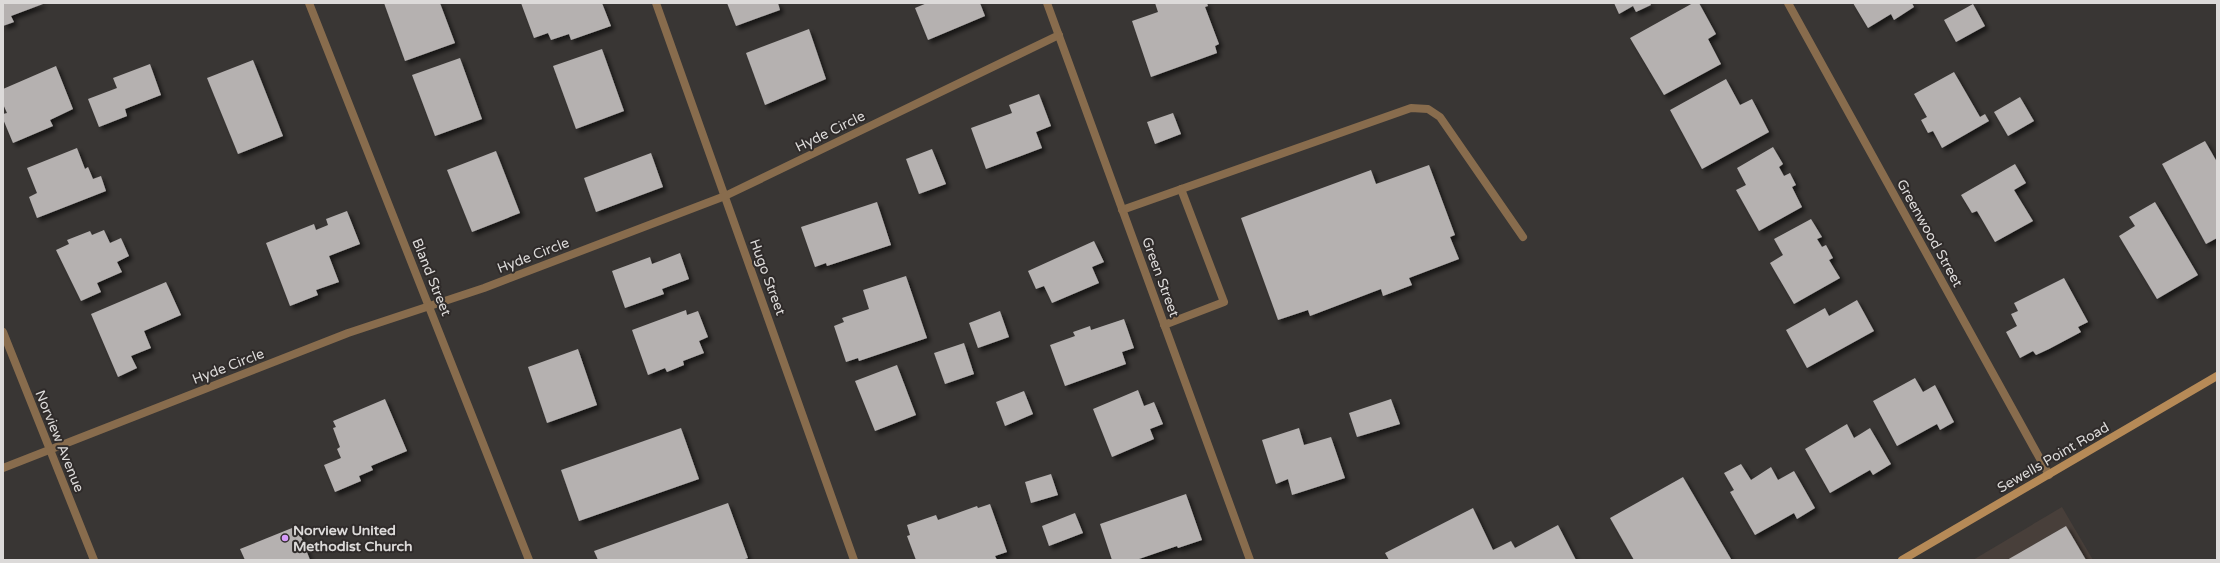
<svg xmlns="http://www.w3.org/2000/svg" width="2220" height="563" font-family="'Varela Round',sans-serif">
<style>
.built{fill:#483f3a}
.building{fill:#b5b1b0;filter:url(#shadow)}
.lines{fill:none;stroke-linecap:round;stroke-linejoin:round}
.service{stroke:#886c4d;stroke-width:8}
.minor{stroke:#886c4d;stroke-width:8}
.tertiary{stroke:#886c4d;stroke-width:8}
.secondary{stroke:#b68a57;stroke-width:8}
.poi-dot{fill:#d69bfa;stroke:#2f2b2a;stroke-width:1.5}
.labels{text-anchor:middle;stroke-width:4;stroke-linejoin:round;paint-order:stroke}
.street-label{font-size:14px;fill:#dcdad9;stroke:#2f2b2a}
.poi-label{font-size:14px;font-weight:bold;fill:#dcdad9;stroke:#2f2b2a;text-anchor:start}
</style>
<defs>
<filter id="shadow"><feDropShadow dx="3.5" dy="3.5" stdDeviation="2" flood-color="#0009"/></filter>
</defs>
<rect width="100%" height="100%" fill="#393634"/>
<!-- built -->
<path class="built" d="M2062 507 2093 560H1973Z"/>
<!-- building -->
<g class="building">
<path d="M3 3H43V4L11 16 14 22 3 26Z"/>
<path d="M384 3H440L455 43 405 61Z"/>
<path d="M521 3H602L611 26 571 40 569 34 551 40 548 33 534 38Z"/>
<path d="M727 3H778L780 10 736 26Z"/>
<path d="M927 3H980L985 16 928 40 915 8Z"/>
<path d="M1155 3H1207L1208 6 1205 7 1219 44 1215 46 1217 53 1151 77 1132 21 1158 12Z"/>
<path d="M1614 3H1650L1651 5 1636 12 1633 6 1619 14Z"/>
<path d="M1693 3H1699L1716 34 1708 39 1721 64 1664 95 1630 38Z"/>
<path d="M1853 3H1912L1914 7 1894 20 1891 14 1868 28Z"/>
<path d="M1973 4 1985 26 1956 42 1944 20Z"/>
<path d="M809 29 826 79 765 105 746 53Z"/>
<path d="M602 49 624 111 576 129 553 66Z"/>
<path d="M460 58 482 119 435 136 412 75Z"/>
<path d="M253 60 283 136 238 154 207 78Z"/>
<path d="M150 64 161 95 125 109 127 116 99 127 88 99 117 88 113 78Z"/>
<path d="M56 66 73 109 50 120 53 126 13 143 3 119V114L7 113 3 104V89Z"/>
<path d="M1954 72 1980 117 1985 114 1989 121 1942 148 1933 131 1928 133 1921 120 1927 117 1914 94Z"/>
<path d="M1726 79 1740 105 1752 99 1769 132 1702 169 1670 110Z"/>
<path d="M1039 94 1051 126 1036 132 1042 148 986 169 971 128 1012 113 1009 105Z"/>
<path d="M2020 97 2034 121 2008 136 1994 112Z"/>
<path d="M1173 113 1181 134 1155 144 1147 122Z"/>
<path d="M2205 141 2217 162V238L2206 244 2162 164Z"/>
<path d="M1773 147 1783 164 1779 167 1784 176 1790 173 1796 185 1792 187 1802 207 1759 231 1736 190 1746 185 1737 168Z"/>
<path d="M77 148 85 169 88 167 93 179 101 176 106 191 37 218 29 197 37 193 27 168Z"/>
<path d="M932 149 946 184 919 194 906 159Z"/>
<path d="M496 151 520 213 472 232 447 170Z"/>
<path d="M651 153 663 187 596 212 584 178Z"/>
<path d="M2015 164 2026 183 2014 190 2033 221 1995 242 1977 211 1972 213 1961 195Z"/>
<path d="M1429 165 1455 235 1450 237 1459 259 1409 278 1412 285 1383 296 1381 289 1310 316 1308 310 1278 320 1241 218 1371 170 1376 184Z"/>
<path d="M877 202 891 245 827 266 826 263 815 267 801 227Z"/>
<path d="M2155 202 2198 275 2157 299 2119 236 2135 226 2129 217Z"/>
<path d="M347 211 360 244 329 256 339 282 316 290 318 295 290 306 266 243 314 224 316 230 328 225 326 219Z"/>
<path d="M1811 219 1822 237 1817 239 1822 247 1826 245 1833 258 1829 260 1840 278 1794 304 1770 263 1783 255 1774 239Z"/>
<path d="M104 230 110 243 121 238 129 256 117 262 122 272 97 283 101 292 81 301 56 250 69 244 67 240 90 231 92 235Z"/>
<path d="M1094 241 1104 262 1092 267 1099 283 1052 303 1044 286 1036 289 1028 271Z"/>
<path d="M680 253 689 279 662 289 664 294 625 308 612 271 650 257 652 264Z"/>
<path d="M906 276 927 338 859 361 858 358 846 362 834 326 844 322 842 318 869 309 863 290Z"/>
<path d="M2064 278 2088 322 2078 327 2081 332 2049 349 2036 355 2033 351 2020 358 2006 332 2017 326 2011 314 2018 311 2014 303Z"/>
<path d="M166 282 181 315 144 331 151 348 131 356 137 368 118 377 91 314Z"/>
<path d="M1857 300 1874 331 1807 368 1786 330 1825 308 1829 316Z"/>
<path d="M686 310 687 315 698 311 708 337 699 341 704 353 683 361 684 365 667 372 665 368 648 375 632 330Z"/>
<path d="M1000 311 1009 337 978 348 969 323Z"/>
<path d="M1124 319 1134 348 1122 352 1126 364 1065 386 1050 345 1075 336 1073 332 1090 326 1091 330Z"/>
<path d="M964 343 974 374 945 384 934 353Z"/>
<path d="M578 349 597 405 547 423 528 367Z"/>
<path d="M897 365 916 415 875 431 855 381Z"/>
<path d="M1915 378 1923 392 1935 385 1954 422 1940 430 1937 424 1897 446 1873 401Z"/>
<path d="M1138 390 1144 406 1154 402 1163 424 1150 429 1154 439 1112 457 1093 409Z"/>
<path d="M1024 391 1033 414 1005 426 996 402Z"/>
<path d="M385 399 407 451 371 466 373 470 359 476 361 481 335 492 324 465 341 458 337 449 340 447 333 428 336 427 333 421Z"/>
<path d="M1391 399 1400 424 1357 437 1349 413Z"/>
<path d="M1847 424 1854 438 1870 428 1891 464 1873 475 1870 470 1830 493 1805 449Z"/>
<path d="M681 428 699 479 579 521 561 470Z"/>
<path d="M1299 428 1304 445 1331 437 1345 478 1292 495 1288 479 1276 484 1262 440Z"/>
<path d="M1741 464 1751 480 1771 467 1778 480 1794 471 1815 508 1797 519 1794 513 1755 535 1730 492 1734 490 1724 473Z"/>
<path d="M1051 474 1058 495 1031 503 1025 482Z"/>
<path d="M1683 477 1731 559 1634 560 1610 518Z"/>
<path d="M1186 494 1202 540 1178 548 1177 546 1136 560H1112L1100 524Z"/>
<path d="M728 503 748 558 742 560H598L594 551Z"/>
<path d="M990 504 1007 552 995 556 997 560H916L907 536 910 535 907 525 936 515 938 520 977 506 978 508Z"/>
<path d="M1473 508 1493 550 1511 541 1515 548 1558 525 1576 560H1389L1385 553Z"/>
<path d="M1075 513 1083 533 1049 546 1042 526Z"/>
<path d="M297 526 310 560H245L240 549Z"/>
<path d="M2066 526 2086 560H2007Z"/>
</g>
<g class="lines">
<!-- service -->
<g class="service">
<path d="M1122 210 1411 108 1428 109 1440 117 1523 237"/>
<path d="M1164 325 1224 302 1181 189"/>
</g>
<!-- minor -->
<g class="minor">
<path d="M309 3 529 560"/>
<path d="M656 3 854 560"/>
<path d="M1047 3 1250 560"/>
<path d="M1788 3 2049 475"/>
<path d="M3 468 348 333 484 288 725 196 1059 35"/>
</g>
<!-- tertiary -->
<path class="tertiary" d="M3 332 94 560"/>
<!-- secondary -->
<path class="secondary" d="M1902 560 2217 376"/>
</g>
<!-- markers -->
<circle class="poi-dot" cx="285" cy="538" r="4"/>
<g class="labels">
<!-- street labels -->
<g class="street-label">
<text transform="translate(830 131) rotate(-26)" y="5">Hyde Circle</text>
<text transform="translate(1930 233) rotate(61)" y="5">Greenwood Street</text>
<text transform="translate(533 255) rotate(-21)" y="5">Hyde Circle</text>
<text transform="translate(432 277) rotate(68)" y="5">Bland Street</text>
<text transform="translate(768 277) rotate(70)" y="5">Hugo Street</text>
<text transform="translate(1161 277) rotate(70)" y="5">Green Street</text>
<text transform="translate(228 366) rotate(-21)" y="5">Hyde Circle</text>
<text transform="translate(60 441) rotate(68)" y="5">Norview Avenue</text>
<text transform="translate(2053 457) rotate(-30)" y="5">Sewells Point Road</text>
</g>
<!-- poi labels -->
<g class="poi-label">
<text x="293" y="535">Norview United<tspan x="293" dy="16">Methodist Church</tspan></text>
</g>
</g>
<!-- border -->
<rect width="2220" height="563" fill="none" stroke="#dcdad9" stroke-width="8"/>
</svg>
